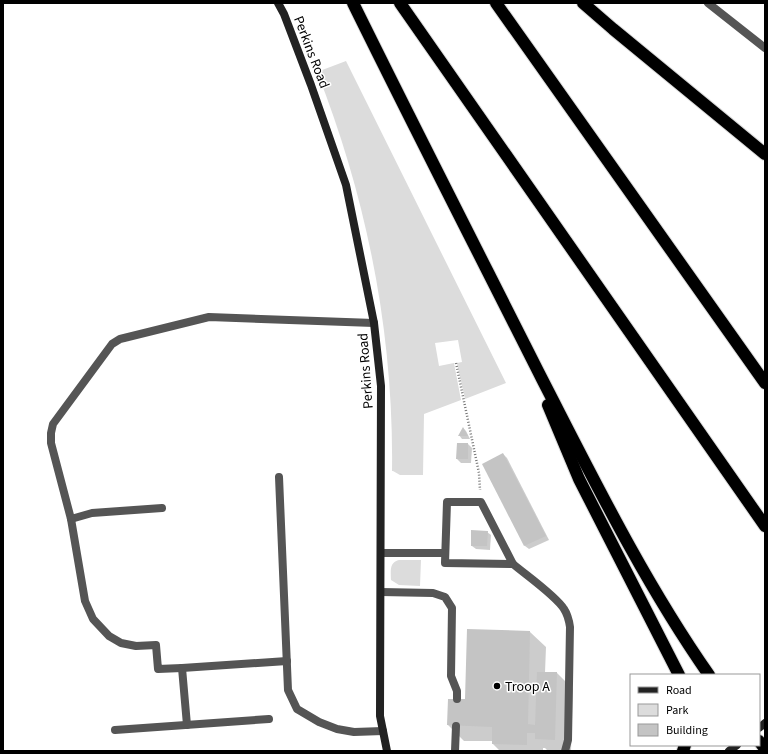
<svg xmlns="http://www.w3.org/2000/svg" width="768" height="754" font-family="'Source Sans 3',sans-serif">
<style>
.green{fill:#dcdcdc}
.shadow{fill:#0003}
.building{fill:#c4c4c4}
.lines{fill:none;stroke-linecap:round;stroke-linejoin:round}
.motorway-casing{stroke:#dbdbdb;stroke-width:14}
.path{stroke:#777;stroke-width:2.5;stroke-dasharray:1 2;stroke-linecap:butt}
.service{stroke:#555;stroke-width:8}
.secondary{stroke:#222;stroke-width:8}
.motorway{stroke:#000;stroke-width:12}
.poi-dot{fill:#000;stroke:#fff;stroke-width:1.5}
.labels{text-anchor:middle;stroke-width:3;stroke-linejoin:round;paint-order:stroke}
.street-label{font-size:14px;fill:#000;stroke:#fff}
.poi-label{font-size:14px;fill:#000;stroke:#fff;text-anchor:start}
</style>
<rect width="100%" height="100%" fill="#fff"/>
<!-- green -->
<g class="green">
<path d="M346 61 506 383 465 399 457 363 462 362 458 340 435 343 439 366 454 363 461 400 424 414 423 475H400L393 471H392C394 335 367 198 317 72Z"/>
<path d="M399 560H421L420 586 399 585 391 580C391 570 389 563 399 560Z"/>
</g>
<!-- shadow -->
<g class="shadow">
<path d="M463 428 466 431 470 439H462L459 435Z"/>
<path d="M468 444 472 448 471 463H461L457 459Z"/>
<path d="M503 454 507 458 549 540 529 549 525 546 484 465Z"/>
<path d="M487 532 491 535 490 550 476 549 472 546Z"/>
<path d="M530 632 546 647 545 673H557L573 689 571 751H548L545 748H543V751H500L493 744V741H464L448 725 466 700Z"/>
</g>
<!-- building -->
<g class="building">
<path d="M463 427 468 436H458Z"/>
<path d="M457 443H468V459H456Z"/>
<path d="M503 453 546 536 524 546 482 464Z"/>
<path d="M471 530 488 531 487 546H471Z"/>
<path d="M467 629 530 631 528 724 535 725 537 672H557L555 740 535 739V733H527V745L492 744V727L447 725 448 699H465Z"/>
</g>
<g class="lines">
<defs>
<g id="motorway">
<path d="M353 3C415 129 479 254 542 379 594 480 644 582 709 675"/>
<path d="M400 3 765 526"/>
<path d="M496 3 765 383"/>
<path d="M583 3 613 29 765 154"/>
<path d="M548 405 579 479 679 675"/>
<path d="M759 741 765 749"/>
<path d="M683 751 685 745"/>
</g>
</defs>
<!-- motorway casing -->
<use href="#motorway" class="motorway-casing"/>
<!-- path -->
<path class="path" d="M456 363 479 473 480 490"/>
<!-- service -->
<g class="service">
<path d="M708 3 765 48"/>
<path d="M279 477 288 690 297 709 319 722 337 729 354 732 383 731"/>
<path d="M447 502H481L513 564 445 563Z"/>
<path d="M71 519 92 513 162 508"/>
<path d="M381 553H445"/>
<path d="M513 564C526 575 556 596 564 609 568 615 569 620 570 627L568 740 565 751"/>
<path d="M381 592 433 593 445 597 452 608 451 676 457 691V699"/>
<path d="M182 668 158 669 156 645 136 646 121 643 109 636 93 619 85 601 71 519 51 443V433L53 424 112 344 120 339 209 317 374 323"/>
<path d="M187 725 182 668 287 661"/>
<path d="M115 730 269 719"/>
<path d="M455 751 456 726"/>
</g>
<!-- secondary -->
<g class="secondary">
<path d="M278 3 284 14 311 85 346 185 374 323 381 386 380 716 387 751"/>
<path d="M759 728 765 723"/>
<path d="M729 751 737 745"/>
</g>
<!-- motorway -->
<use href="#motorway" class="motorway"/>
</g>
<!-- markers -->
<circle class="poi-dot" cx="497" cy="686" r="4"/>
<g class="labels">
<!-- street labels -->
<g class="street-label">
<text transform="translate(312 52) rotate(69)" y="5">Perkins Road</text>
<text transform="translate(365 371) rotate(-94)" y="5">Perkins Road</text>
</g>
<!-- poi labels -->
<g class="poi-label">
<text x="505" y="691">Troop A</text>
</g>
</g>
<!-- border -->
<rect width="768" height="754" fill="none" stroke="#000000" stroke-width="8"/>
<!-- legend -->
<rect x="630" y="674" width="130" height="72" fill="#ffffff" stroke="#999999"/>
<rect x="638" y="687" width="20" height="6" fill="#222222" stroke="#999999"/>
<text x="666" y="694" font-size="12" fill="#000000">Road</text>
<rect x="638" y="704" width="20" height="12" fill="#dcdcdc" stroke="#999999"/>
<text x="666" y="714" font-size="12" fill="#000000">Park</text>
<rect x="638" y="724" width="20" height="12" fill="#c4c4c4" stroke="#999999"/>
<text x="666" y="734" font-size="12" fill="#000000">Building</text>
</svg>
